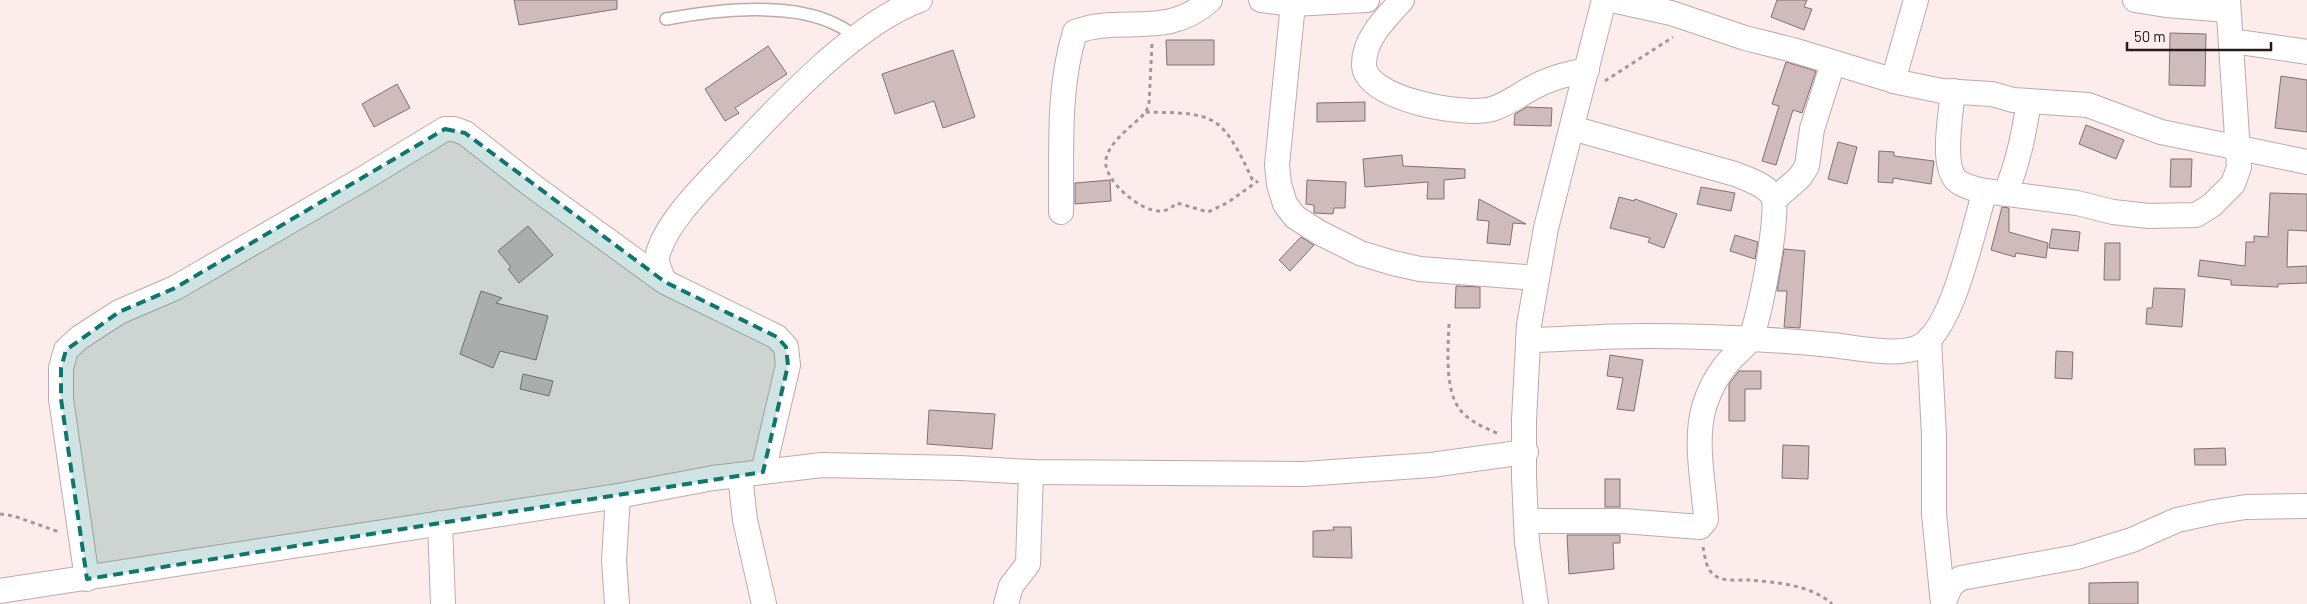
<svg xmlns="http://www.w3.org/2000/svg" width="2307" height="604" font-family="Barlow,sans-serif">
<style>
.building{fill:#d0bbbc;stroke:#837071}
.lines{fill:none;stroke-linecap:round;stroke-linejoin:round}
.service-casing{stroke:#bfaaab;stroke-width:14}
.minor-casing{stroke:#bfaaab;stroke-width:26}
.path{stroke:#a59798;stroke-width:3;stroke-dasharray:4 4;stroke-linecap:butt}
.service{stroke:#fff;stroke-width:11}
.minor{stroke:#fff;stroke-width:24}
.marked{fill:#0f766e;fill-opacity:0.2;stroke:#0f766e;stroke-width:4;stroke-dasharray:10 6;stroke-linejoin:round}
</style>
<rect width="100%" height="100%" fill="#fdecec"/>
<!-- building -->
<g class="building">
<path d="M514 0H617V9L519 25Z"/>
<path d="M1777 0H1807L1804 7 1812 9 1804 30 1771 17Z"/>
<path d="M2170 33 2206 34 2205 86 2169 85Z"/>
<path d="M1166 40H1214V65H1167Z"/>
<path d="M768 46 787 74 735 108 739 113 725 121 705 89Z"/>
<path d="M953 50 975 117 943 128 934 101 895 114 882 74Z"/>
<path d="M1786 62 1816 71 1802 113 1793 110 1776 165 1762 161 1779 106 1772 104Z"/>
<path d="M2281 76 2307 80V132L2275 128Z"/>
<path d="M397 84 410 108 374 127 362 104Z"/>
<path d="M1365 102V121L1317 122V103Z"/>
<path d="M1527 107 1552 108 1551 126 1514 125 1515 114Z"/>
<path d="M2086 125 2124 140 2116 159 2079 144Z"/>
<path d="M1838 142 1857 147 1847 184 1828 179Z"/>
<path d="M1879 151 1894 152V156L1934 161 1931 184 1893 178V183L1878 182Z"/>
<path d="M1402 155 1403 166 1465 169V178L1444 180V199H1427L1428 182 1365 187 1363 159Z"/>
<path d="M2171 159H2192L2191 187H2170Z"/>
<path d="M1110 180 1111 201 1075 204V183Z"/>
<path d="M1307 180 1346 182 1345 208H1334L1333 214 1314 213V205L1306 204Z"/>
<path d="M1701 187 1735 193 1731 211 1697 204Z"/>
<path d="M2270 193 2307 194V231L2288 230 2287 267 2307 266V283L2278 284V287L2231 285V280L2198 276 2200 260 2245 266 2246 242H2254V236L2268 237Z"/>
<path d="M1619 197 1634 201 1635 199 1677 214 1664 248 1648 242 1650 238 1610 228Z"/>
<path d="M1479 199 1526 224 1513 223 1510 245 1487 243 1489 221 1477 220Z"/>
<path d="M2002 207 2009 208V232L2048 243 2046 258 2016 253 2015 257 1991 250Z"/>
<path d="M528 226 553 255 519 283 508 269 511 267 498 251Z"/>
<path d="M2052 229 2080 232 2078 251 2049 248Z"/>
<path d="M1735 235 1758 242 1755 259 1730 251Z"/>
<path d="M1301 237 1314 245 1290 271 1279 260Z"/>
<path d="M2105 243H2120V280H2104Z"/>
<path d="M1784 249 1805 251 1800 328 1784 327 1787 291H1777Z"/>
<path d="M1456 286 1480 287V308H1455Z"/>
<path d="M2154 288 2185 289 2182 327 2146 324 2147 308H2152Z"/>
<path d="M481 291 502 298 496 303 548 316 536 360 500 351 493 368 460 354Z"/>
<path d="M2056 351 2073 352 2072 379 2055 378Z"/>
<path d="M1610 355 1643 360 1634 411 1617 409 1623 378 1607 376Z"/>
<path d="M1739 371H1761V389H1745V421H1729V384Z"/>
<path d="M523 374 553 381 549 396 520 389Z"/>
<path d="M929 410 995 414 992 449 927 444Z"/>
<path d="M1783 445 1809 446 1808 479 1782 478Z"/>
<path d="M2225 448 2226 465H2195L2194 449Z"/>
<rect x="1605" y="479" width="15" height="28"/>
<path d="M1333 527H1351L1352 558 1313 557V531L1334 530Z"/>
<path d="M1567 535H1620V543H1613L1614 569 1569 574Z"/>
<path d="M2138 582V604H2089V583Z"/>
</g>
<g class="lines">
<defs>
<path id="service" d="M666 19C715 10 792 1 837 25 844 28 850 33 856 37"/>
<g id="minor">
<path d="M1261 0 1293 4 1367 0"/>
<path d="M1402 0C1386 18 1364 38 1364 64 1363 99 1465 117 1492 109 1506 105 1519 95 1532 88 1550 78 1567 74 1587 70"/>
<path d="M1612 0 1671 13 1745 38 1793 50 1898 82 1942 91 1992 94 2013 100 2088 105 2161 132 2307 162"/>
<path d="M2135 0 2166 5 2228 10"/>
<path d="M1293 4 1277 165 1279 184 1285 204 1295 217 1320 233 1360 253 1393 263 1420 269 1537 278"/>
<path d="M2232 41 2307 52"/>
<path d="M1893 81 1916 0"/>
<path d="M1953 91C1951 113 1941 164 1956 180 1964 187 1976 189 1985 191L2077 203 2113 212 2149 216 2196 215 2212 205 2233 184 2239 167 2228 0"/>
<path d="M2005 194C2018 164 2024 133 2029 101"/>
<path d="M1774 200 1800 177 1807 166 1812 129 1833 63"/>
<path d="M1061 212C1062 153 1057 90 1075 32 1121 14 1166 40 1210 0"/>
<path d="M1929 339 1934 436V514L1943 604"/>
<path d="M1528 340C1567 339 1606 336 1645 336 1705 336 1771 339 1831 345 1855 347 1903 359 1924 344 1955 321 1973 229 1985 191"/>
<path d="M763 472 788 365 786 347 777 337 665 282C660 271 654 262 659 250 670 218 706 184 728 160 776 109 855 23 920 0"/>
<path d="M740 475 745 520 764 604"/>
<path d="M1526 521H1623L1700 527 1706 520C1704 483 1694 443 1704 407 1710 388 1718 372 1732 358 1738 352 1746 346 1750 339 1759 322 1780 213 1773 197 1767 185 1747 179 1735 174L1572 128"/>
<path d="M440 523 443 604"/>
<path d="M87 579 61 399V368L66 350 79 338 119 312 175 288 361 180 445 129H454L465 133 534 187 665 282"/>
<path d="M0 591 618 496 713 478 822 465 960 468 1031 472 1304 474 1431 465 1526 452"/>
<path d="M617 604 614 560 618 496"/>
<path d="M1006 604 1011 586 1028 564 1031 472"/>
<path d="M1536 604 1527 542 1524 478V420L1529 325 1546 228 1604 0"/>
<path d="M1943 604 1951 585 1961 578 2077 557 2132 540 2177 520 2214 512 2246 507 2307 506"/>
</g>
</defs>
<!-- service casing -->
<use href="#service" class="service-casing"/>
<!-- minor casing -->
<use href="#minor" class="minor-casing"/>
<!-- path -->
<g class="path">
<path d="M1152 44 1149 104 1146 112C1134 125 1110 140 1106 159 1102 180 1141 212 1160 211 1168 211 1172 207 1177 203L1208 212 1227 203 1258 181"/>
<path d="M1605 81 1673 37"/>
<path d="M1146 112C1166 113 1193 111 1211 120 1231 129 1245 165 1254 183"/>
<path d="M1449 324C1448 349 1444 393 1462 412 1472 423 1486 428 1499 434"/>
<path d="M0 514 14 516 59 532"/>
<path d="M1703 547C1705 557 1706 569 1714 575 1724 582 1737 580 1748 580 1775 582 1812 585 1832 604"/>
</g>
<!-- service -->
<use href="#service" class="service"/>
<!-- minor -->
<use href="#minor" class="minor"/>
</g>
<!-- marked area -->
<path class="marked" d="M445 129 465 133 665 282 777 337 786 347 788 365 763 472 87 579 61 399V368L66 350 119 312 175 288Z"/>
<!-- scale -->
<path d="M2127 42v8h144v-8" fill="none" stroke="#231b1c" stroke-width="2.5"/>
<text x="2134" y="42" font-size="15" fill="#231b1c" stroke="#fdecec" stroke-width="4" paint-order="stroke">50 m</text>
</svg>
